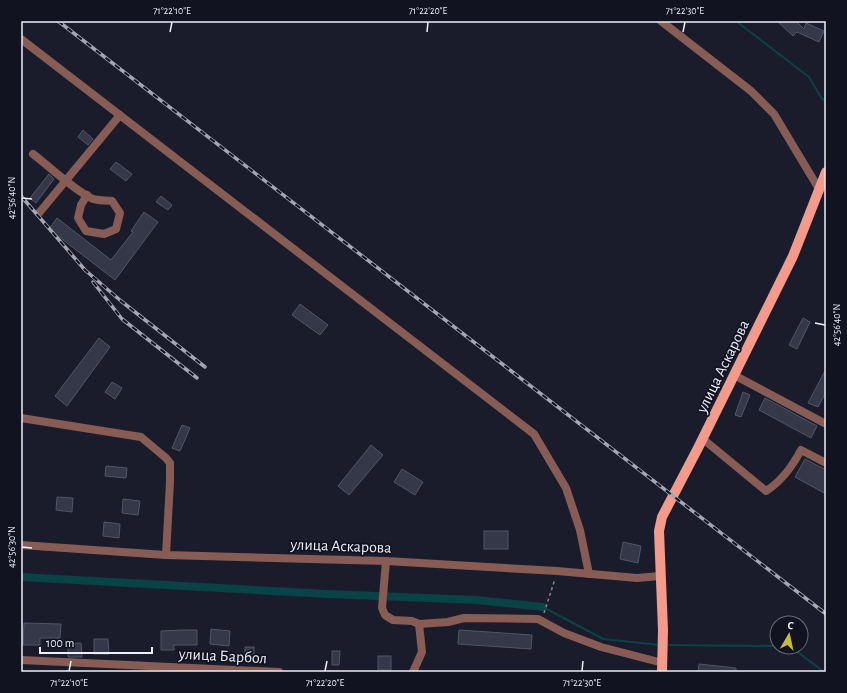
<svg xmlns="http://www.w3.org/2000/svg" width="847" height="693" font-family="'Alegreya Sans',sans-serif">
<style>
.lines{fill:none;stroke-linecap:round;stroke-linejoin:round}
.stream{stroke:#094345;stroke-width:2}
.canal{stroke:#094345;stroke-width:8}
.building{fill:#353848;stroke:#525566}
.path{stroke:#838592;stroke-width:1.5;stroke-dasharray:3 3;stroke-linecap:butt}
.minor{stroke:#875c54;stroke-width:8}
.major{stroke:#f39a8a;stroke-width:10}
.rail-casing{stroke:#a4a6b2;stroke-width:3.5}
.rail{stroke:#111321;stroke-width:2;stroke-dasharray:6;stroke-linecap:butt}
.ticks{fill:none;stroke:#eceef9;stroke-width:1.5}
.labels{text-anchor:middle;stroke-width:3.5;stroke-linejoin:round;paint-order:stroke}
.street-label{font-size:16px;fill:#eceef9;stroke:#111321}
.neatline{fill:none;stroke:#eceef9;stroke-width:1.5}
.ticks-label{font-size:10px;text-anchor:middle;fill:#eceef9}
</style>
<rect width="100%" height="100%" fill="#1a1c2b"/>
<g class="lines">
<!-- stream -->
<g class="stream">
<path d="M736 21 809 77 822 99 826 101"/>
<path d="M543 607 603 639 660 645"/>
<path d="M666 645 777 646"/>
<path d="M791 647 824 672"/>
</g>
<!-- canal -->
<path class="canal" d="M21 577 327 594 476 600 543 607"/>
</g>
<!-- building -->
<g class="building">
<path d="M777 21H796L804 29 806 23 824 31 819 42 797 32 793 36Z"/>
<path d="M83 130 93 139 88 145 78 137Z"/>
<path d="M116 162 132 174 126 181 110 169Z"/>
<path d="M49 174 54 179 36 203 30 198Z"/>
<path d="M161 196 172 205 168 210 156 202Z"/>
<path d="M144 212 158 222 115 280 49 229 57 218 111 260 133 232 131 231Z"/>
<path d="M300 304 328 325 320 335 292 315Z"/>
<path d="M803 318 810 322 797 349 789 345Z"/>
<path d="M99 338 110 347 67 406 55 396Z"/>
<path d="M826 369V392L818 407 808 403Z"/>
<path d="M112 382 122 388 115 399 105 392Z"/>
<path d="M743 392 750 395 741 417 735 415Z"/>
<path d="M765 398 817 426 811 438 759 410Z"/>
<path d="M182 425 190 428 180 451 172 448Z"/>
<path d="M371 445 383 455 349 495 338 486Z"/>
<path d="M805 459 826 470V494L795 477Z"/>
<path d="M106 466 127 468 126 478 105 476Z"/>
<path d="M402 469 423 482 415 495 394 482Z"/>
<path d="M57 497 73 498 72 512 56 510Z"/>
<path d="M123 499 140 501 138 515 122 513Z"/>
<path d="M104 522 120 524 119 538 103 536Z"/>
<rect x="484" y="531" width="24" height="18"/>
<path d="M623 542 641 546 638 563 620 559Z"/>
<path d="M24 623 61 624 60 638H40V645H23Z"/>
<path d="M211 629 230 631 229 646 210 644Z"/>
<path d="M183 630H197V645H174V650H161V631Z"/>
<path d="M459 630 532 635 531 649 458 644Z"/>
<path d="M94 639H108L109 654H94Z"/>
<path d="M81 643 82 657H68V644Z"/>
<rect x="245" y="647" width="9" height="11"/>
<path d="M332 651H340L339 665H332Z"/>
<rect x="378" y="656" width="13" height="14"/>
<path d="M699 664 736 668V672H698Z"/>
</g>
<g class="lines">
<!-- path -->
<path class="path" d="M544 613 555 579"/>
<!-- minor -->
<g class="minor">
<path d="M661 21 751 91 774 114 819 189"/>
<path d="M21 39 534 434 566 488 580 530 589 574"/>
<path d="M33 154C50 167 73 189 91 198 96 201 106 200 112 201L120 213 116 229 104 234 86 231 78 218 81 205 87 195"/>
<path d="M39 213 120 115"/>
<path d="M734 375 826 424"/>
<path d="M21 418 141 437 166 458 170 463V482L166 555"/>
<path d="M703 439 766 491C782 481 792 467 801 450L826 463"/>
<path d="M21 545 166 555 386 561 557 571 637 578 660 576"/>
<path d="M386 561 382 608 385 615 393 620 412 621 419 624 448 622 464 618 538 619 564 633 601 647 663 663"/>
<path d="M21 660 279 672"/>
<path d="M413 672 422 652 419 624"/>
</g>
<!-- major -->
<path class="major" d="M662 672 663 630 659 531 662 517 698 448 793 256 826 172"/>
<defs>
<g id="rail">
<path d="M58 21 826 614"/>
<path d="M21 196 85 270 121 301 205 367"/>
<path d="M93 282 122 319 197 378"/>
</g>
</defs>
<!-- rail casing -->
<use href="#rail" class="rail-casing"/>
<!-- rail -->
<use href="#rail" class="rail"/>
</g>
<!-- ticks -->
<path class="ticks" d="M170 32 172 22M427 32 428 22M683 32 685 22M22 198 32 199M815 323 825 325M22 547 32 548M69 671 71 661M325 671 327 661M582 671 583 661"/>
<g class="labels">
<!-- street labels -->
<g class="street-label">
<text transform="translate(722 366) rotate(-64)" y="6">улица Аскарова</text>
<text transform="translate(341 545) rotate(2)" y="6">улица Аскарова</text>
<text transform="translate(223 655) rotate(3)" y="6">улица Барбол</text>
</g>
</g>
<!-- border -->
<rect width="847" height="693" fill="none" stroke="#111321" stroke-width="44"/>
<!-- north arrow -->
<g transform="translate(789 635) rotate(9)"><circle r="19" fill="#111321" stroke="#696b77"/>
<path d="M0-3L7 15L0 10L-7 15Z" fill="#c7bb3b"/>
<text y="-6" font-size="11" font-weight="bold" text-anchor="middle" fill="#eceef9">С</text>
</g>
<!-- scale -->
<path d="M40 647v6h112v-6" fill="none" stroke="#eceef9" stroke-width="2"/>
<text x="46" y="647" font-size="12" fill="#eceef9" stroke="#111321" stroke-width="3" paint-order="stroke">100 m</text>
<rect x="22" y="22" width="803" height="649" class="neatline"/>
<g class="ticks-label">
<text x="172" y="14">71°22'10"E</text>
<text x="428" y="14">71°22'20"E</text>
<text x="685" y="14">71°22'30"E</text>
<text transform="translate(11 198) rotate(-90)" y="4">42°56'40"N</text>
<text transform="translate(836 325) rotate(-90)" y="4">42°56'40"N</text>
<text transform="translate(11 547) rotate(-90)" y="4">42°56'30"N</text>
<text x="69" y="686">71°22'10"E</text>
<text x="325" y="686">71°22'20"E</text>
<text x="582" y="686">71°22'30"E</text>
</g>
</svg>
